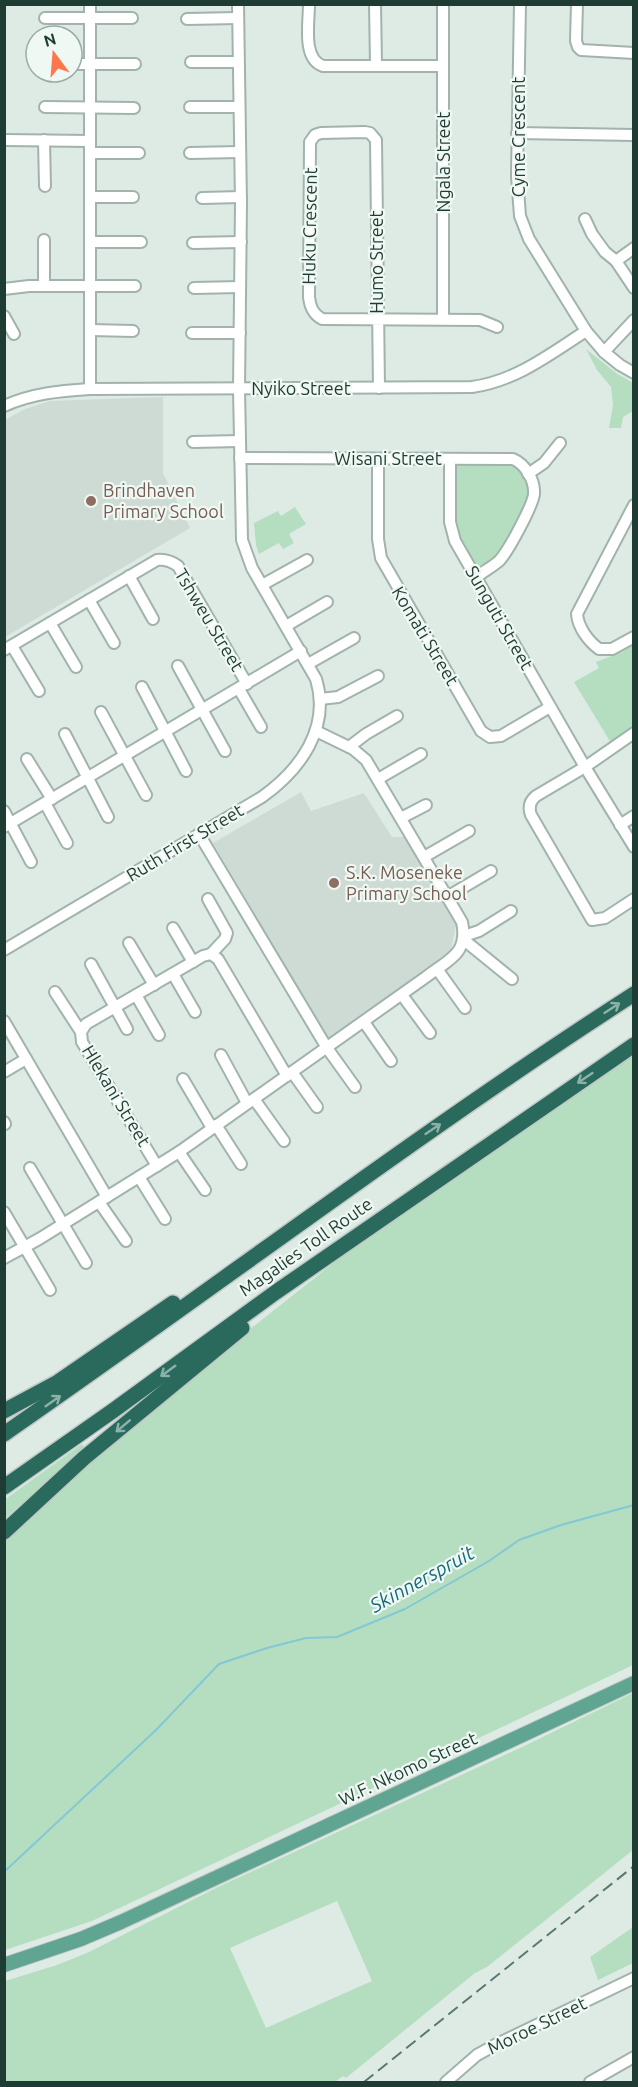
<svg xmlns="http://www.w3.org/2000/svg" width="638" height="2087" font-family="Ubuntu,sans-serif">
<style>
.built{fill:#cddbd4}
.green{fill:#b5dec0;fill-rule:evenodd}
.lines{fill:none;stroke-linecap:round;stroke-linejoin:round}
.stream{stroke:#82c8d5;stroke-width:2}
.minor-casing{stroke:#a1b3ac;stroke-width:14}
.major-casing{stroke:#c0c8c6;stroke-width:16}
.highway-casing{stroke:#c0c8c6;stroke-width:18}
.minor{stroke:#fff;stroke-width:10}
.major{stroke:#60a492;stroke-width:14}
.highway{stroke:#296a5d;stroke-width:15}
.rail{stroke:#597870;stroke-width:2;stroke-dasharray:12 6;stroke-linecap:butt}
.oneway{stroke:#8cb1a8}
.education-dot{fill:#8d6e63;stroke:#eff8f3;stroke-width:2}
.labels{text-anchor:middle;stroke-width:4.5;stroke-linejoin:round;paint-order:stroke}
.street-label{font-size:18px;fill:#1f3c34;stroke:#eff8f3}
.education-label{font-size:18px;fill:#785e54;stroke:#eff8f3;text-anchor:start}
.water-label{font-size:20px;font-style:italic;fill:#156b7c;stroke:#eff8f3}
</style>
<rect width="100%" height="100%" fill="#deebe5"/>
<!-- built -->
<g class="built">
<path d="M163 397V473L190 528 5 637V420L25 409 50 401Z"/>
<path d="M301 792 311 811 364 793 392 837H404L456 924 450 955 334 1038H328L213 843Z"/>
</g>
<!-- green -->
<g class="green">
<path d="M586 349 616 373 633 383V411L623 417 621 428H609L613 405 611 387 597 370Z"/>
<path d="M464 461 509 463 522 471 531 489C523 513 506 552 485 566L474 565 455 530 453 471 456 466Z"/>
<path d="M295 507 306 524 289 534 294 543 283 549 279 543 259 554 256 545 254 523 278 511 281 516Z"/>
<path d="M633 644V727L611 743 574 682 599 668 596 662 622 652Z"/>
<path d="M633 1054V1665L92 1921 5 1950V1536L216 1356 350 1250Z"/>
<path d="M82 1444 85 1449 5 1518 4 1500Z"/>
<path d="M633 1693V1850L487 1967 475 1973 346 2078 343 2076 335 2082H5V1981L57 1965 89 1952 218 1887 520 1748ZM337 1901 372 1981 266 2028 230 1948Z"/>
<path d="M633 1927V1963L598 1980 590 1957Z"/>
</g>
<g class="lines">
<!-- stream -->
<path class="stream" d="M4 1872 156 1730 219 1664 267 1648 306 1638 337 1637 405 1609 489 1561 519 1540 561 1525 634 1505"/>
<defs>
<g id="minor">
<path d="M90 4V389"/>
<path d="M309 4C309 23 302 59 323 66H443"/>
<path d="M375 4 376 65"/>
<path d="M443 4V319"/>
<path d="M520 4 517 176 520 216 529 239 586 331 604 352 620 365 634 373"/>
<path d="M577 4 576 41 578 47 581 50 634 53"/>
<path d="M45 18H132"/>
<path d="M187 19 238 18"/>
<path d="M191 62H238"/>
<path d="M72 64H135"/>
<path d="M45 107 134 108"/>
<path d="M190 107H239"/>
<path d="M517 133 634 135"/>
<path d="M4 140 90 141"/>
<path d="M44 140 45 186"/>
<path d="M90 153H139"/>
<path d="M190 153 240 152"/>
<path d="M90 197H133"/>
<path d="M202 198 241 197"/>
<path d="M585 219 592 234 605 252 616 261 634 288"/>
<path d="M90 242H141"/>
<path d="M193 243 241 242"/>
<path d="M616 261 634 248"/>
<path d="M44 286V240"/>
<path d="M194 288 240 287"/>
<path d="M4 289 29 286H135"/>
<path d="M4 316 14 334"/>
<path d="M91 330 133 331"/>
<path d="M192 333H240"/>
<path d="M604 352 634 320"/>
<path d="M379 388 376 140 370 133 365 132 321 133 315 135 310 142 309 297C310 307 313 314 322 319L480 320 497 327"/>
<path d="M4 406C33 393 60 391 90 389L472 387C516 381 550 354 586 331"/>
<path d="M193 442 240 441"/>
<path d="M240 458 513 459C525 464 535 480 534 494 533 505 508 552 499 561 492 567 483 572 476 577"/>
<path d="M378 459V539L381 558 481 731 490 737 501 736 550 707"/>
<path d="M450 459V522L455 541 585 767 634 847"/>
<path d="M528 474 544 463 560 443"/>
<path d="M634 505 577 614C578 627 588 641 599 649H612L634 637"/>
<path d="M129 576 153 619"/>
<path d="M262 585 307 560"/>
<path d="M89 600 114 643"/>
<path d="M50 623 76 667"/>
<path d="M286 626 327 602"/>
<path d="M12 646 39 691"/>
<path d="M4 650 157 560C165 559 171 561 178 566L247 684"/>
<path d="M308 664 354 638"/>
<path d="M178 666 225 751"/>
<path d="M142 687 186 771"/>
<path d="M239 689 261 727"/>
<path d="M320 699 338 697 378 676"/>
<path d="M101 712 146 795"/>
<path d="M634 733 585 767 536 796C530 801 528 807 531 815L592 920 605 918 634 899"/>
<path d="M65 734 108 817"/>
<path d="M349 747 366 734 397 716"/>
<path d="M27 759 52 799"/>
<path d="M378 779 421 754"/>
<path d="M45 803 67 843"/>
<path d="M4 811 31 862"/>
<path d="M401 818 426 805"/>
<path d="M620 825 634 816"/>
<path d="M4 827 301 651"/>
<path d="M199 834 327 1048 355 1087"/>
<path d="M424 857 469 831"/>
<path d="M447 897 491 871"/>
<path d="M208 899 227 933 225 939 211 954"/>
<path d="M173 928 193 962"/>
<path d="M464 936 479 931 511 911"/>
<path d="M464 940 512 979"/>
<path d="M129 943 154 985"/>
<path d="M4 950 262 797C300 770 331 728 316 679L252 568 242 540 239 389 241 203 238 4"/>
<path d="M91 964 127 1029"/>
<path d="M437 969 465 1008"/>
<path d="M173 974 195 1012"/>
<path d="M55 992 81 1032"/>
<path d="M136 995 159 1035"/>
<path d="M402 995 430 1033"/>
<path d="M4 1021 107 1197"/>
<path d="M364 1022 391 1061"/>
<path d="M221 1055 247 1103"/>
<path d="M4 1072 26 1059"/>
<path d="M292 1072 317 1107"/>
<path d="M183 1079 212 1128"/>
<path d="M254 1099 284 1141"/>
<path d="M4 1122 5 1124"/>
<path d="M216 1125 241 1164"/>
<path d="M179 1152 205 1190"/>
<path d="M157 1166 82 1042 81 1032 86 1024 203 956 211 954 218 959 287 1076"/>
<path d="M30 1168 86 1263"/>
<path d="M139 1177 165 1219"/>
<path d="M99 1202 126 1241"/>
<path d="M4 1212 50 1290"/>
<path d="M4 1258 39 1239 179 1152 426 977C448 960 469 954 462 922L366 760 353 749 316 731"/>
<path d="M446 2082 477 2055 497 2044 634 1978"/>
<path d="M590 2082 634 2057"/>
</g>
<path id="major" d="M4 1965 81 1939 121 1922 634 1683"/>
<g id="highway">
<path d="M4 1411 58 1382 173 1303"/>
<path d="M4 1434C215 1288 418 1133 634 994"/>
<path d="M4 1487 114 1410 276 1292 634 1045"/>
<path d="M4 1532 84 1458 242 1328"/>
</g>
</defs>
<!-- minor casing -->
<use href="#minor" class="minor-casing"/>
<!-- major casing -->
<use href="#major" class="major-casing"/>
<!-- highway casing -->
<use href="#highway" class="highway-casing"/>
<!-- minor -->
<use href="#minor" class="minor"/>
<!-- major -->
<use href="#major" class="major"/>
<!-- highway -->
<use href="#highway" class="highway"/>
<!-- rail -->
<path class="rail" d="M364 2082 634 1866"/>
</g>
<!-- one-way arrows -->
<defs><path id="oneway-shaft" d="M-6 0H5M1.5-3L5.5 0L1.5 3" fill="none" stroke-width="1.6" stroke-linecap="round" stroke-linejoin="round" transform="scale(1.5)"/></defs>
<g class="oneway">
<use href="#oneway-shaft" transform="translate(612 1008) rotate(-33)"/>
<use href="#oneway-shaft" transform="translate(585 1078) rotate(146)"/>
<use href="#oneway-shaft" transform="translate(433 1129) rotate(-34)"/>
<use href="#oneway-shaft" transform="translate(168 1371) rotate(144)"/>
<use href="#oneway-shaft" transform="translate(53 1401) rotate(-35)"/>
<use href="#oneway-shaft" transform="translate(123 1426) rotate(140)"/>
</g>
<!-- markers -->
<g class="education-dot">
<circle cx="91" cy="501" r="6"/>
<circle cx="334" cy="883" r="6"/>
</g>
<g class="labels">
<!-- street labels -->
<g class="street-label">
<text transform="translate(519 137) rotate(-90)" y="6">Cyme Crescent</text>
<text transform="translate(444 162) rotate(-90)" y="6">Ngala Street</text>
<text transform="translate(310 226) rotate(-89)" y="6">Huku Crescent</text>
<text transform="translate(377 262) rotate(-90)" y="6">Humo Street</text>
<text x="301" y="395">Nyiko Street</text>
<text x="388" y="465">Wisani Street</text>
<text transform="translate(499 618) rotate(60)" y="6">Sunguti Street</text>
<text transform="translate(209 620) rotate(59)" y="6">Tshweu Street</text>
<text transform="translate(425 636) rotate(59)" y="6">Komati Street</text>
<text transform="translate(185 843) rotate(-31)" y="6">Ruth First Street</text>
<text transform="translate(116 1096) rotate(59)" y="6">Hlekani Street</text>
<text transform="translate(306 1247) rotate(-35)" y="6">Magalies Toll Route</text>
<text transform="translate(408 1769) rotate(-25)" y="6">W.F. Nkomo Street</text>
<text transform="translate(537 2026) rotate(-26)" y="6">Moroe Street</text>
</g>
<!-- education labels -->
<g class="education-label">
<text x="103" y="497">Brindhaven<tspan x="103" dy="21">Primary School</tspan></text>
<text x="346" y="879">S.K. Moseneke<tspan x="346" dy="21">Primary School</tspan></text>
</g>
<!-- water labels -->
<g class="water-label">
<text transform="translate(422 1579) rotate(-29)" y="7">Skinnerspruit</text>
</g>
</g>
<!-- border -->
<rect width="638" height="2087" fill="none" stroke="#1f3c34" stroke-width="12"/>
<!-- north arrow -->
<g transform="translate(54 54) rotate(344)"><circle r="28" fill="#eff8f3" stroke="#9cada7" stroke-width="1.5"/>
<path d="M0-4.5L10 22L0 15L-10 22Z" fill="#fc774c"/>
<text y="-9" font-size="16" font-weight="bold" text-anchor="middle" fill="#1f3c34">N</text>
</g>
</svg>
